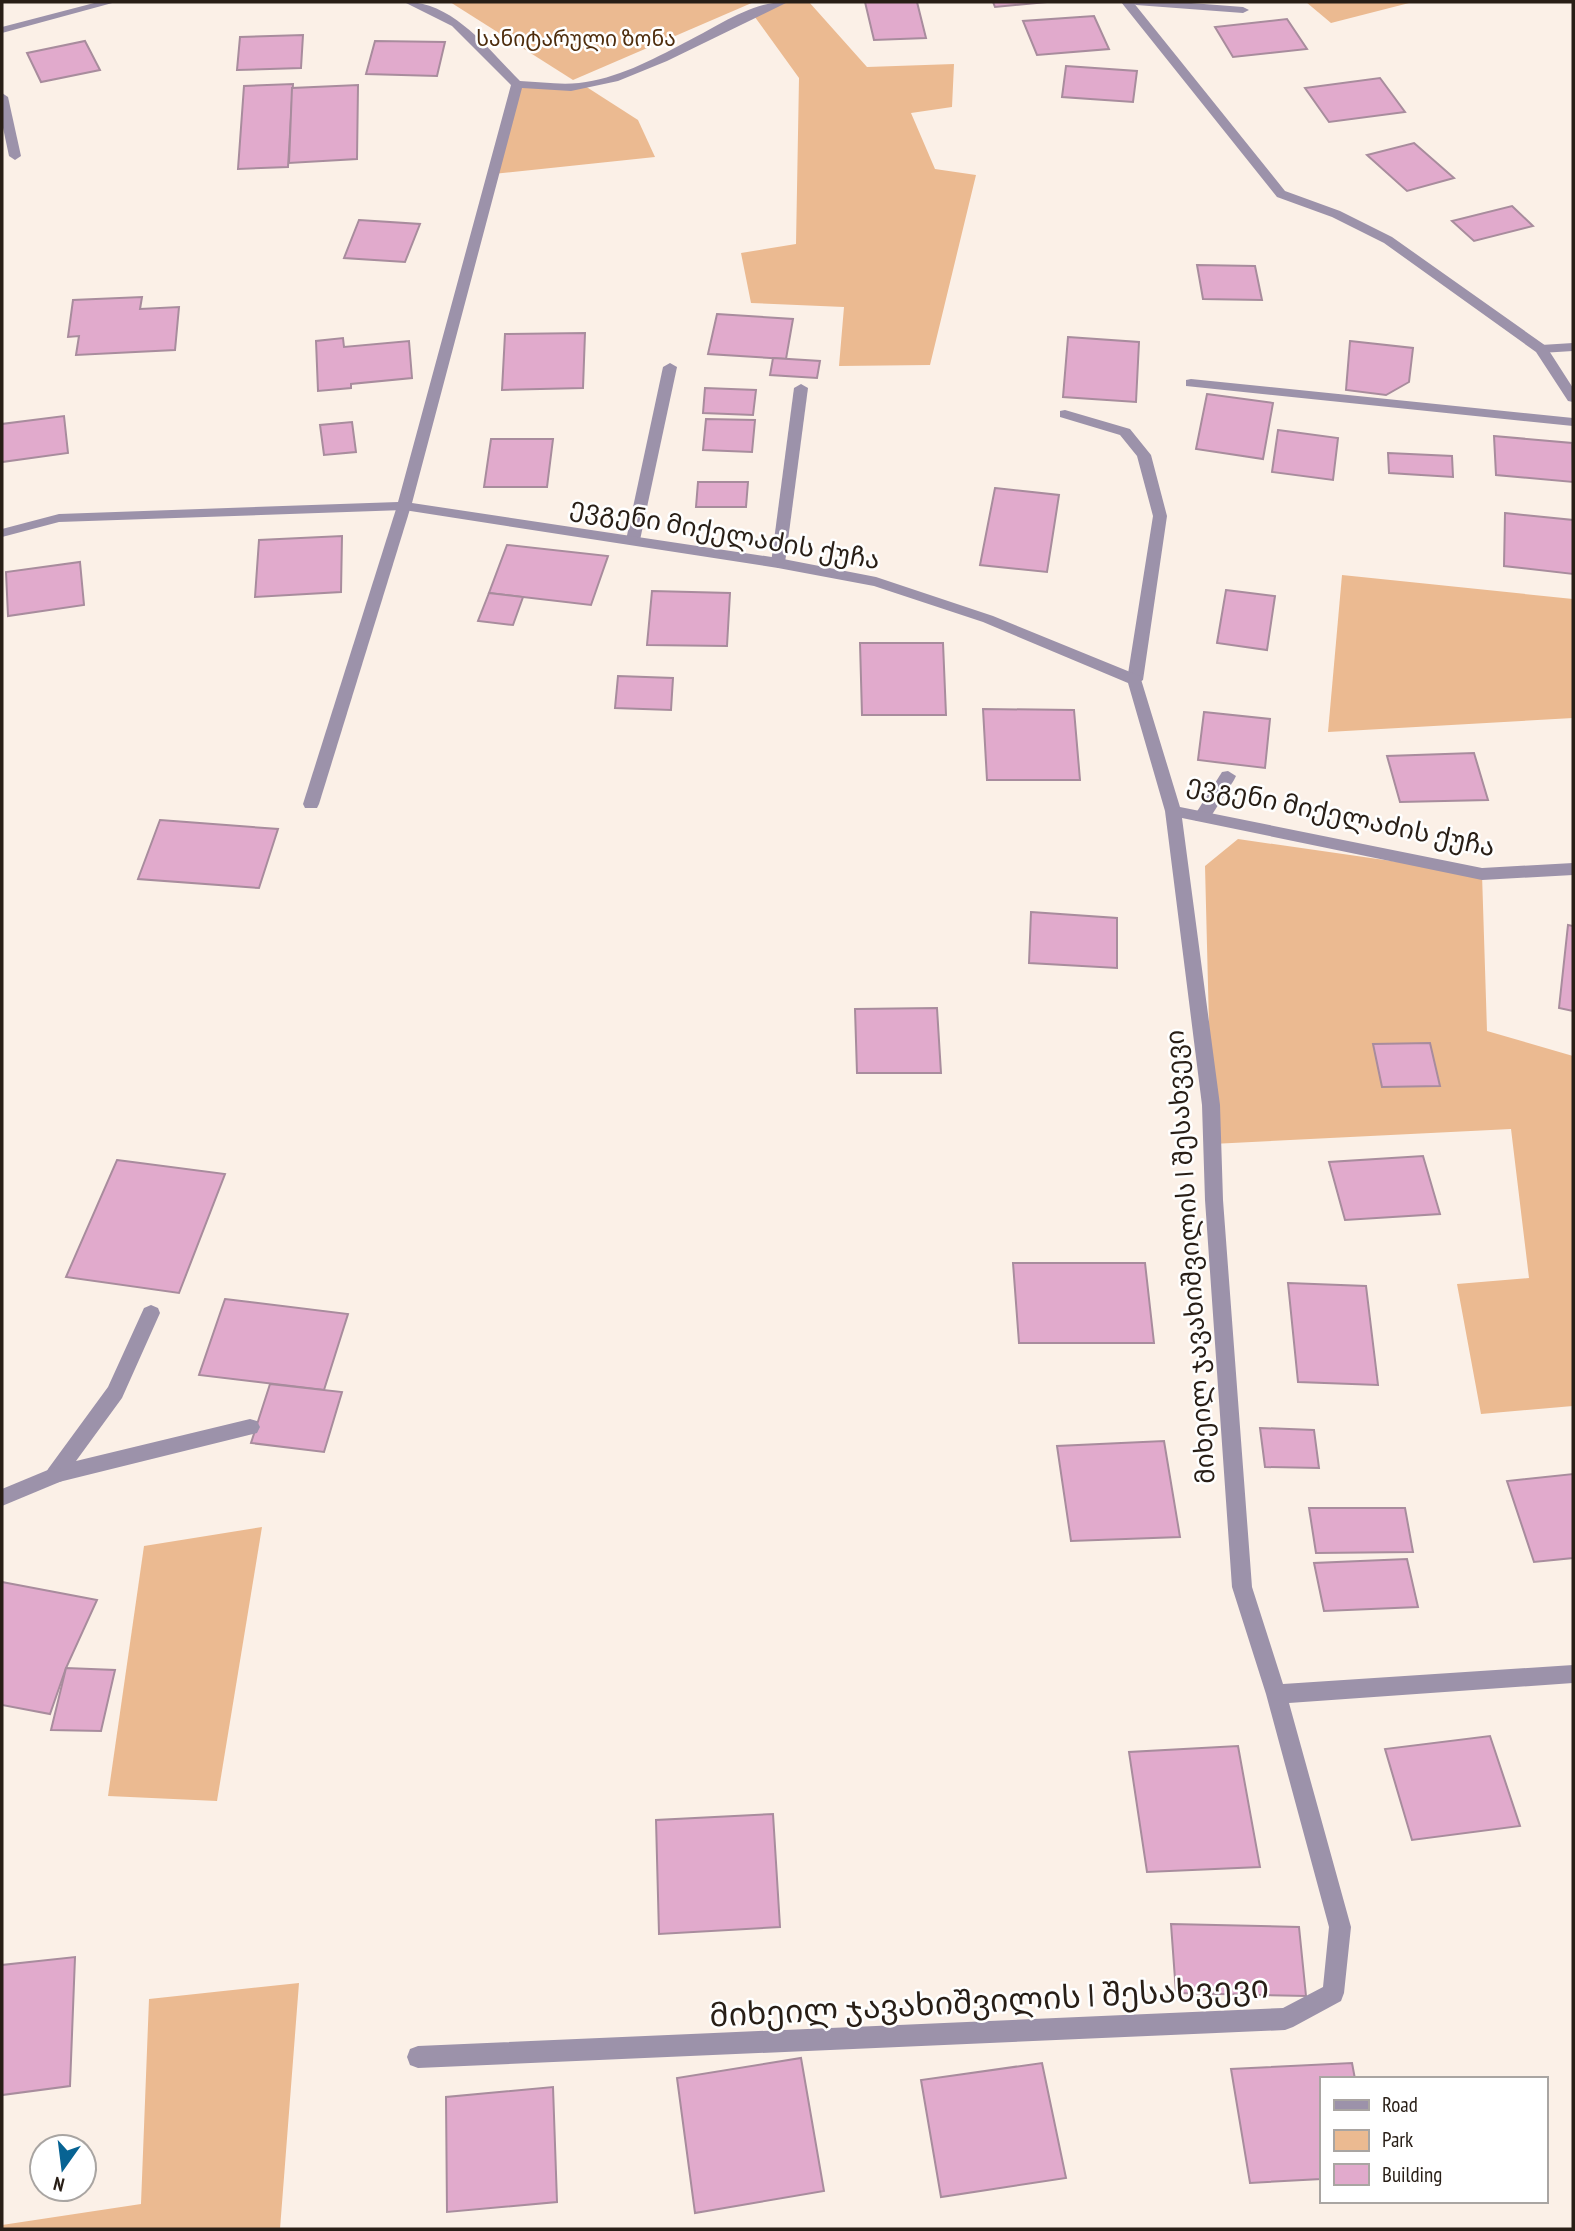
<svg xmlns="http://www.w3.org/2000/svg" width="1575" height="2231" font-family="'PT Sans Narrow','Noto Sans Georgian',sans-serif">
<style>
.green{fill:#ebba91}
.building{fill:#e1aacc;stroke:#a88c9d;stroke-width:2}
.lines{fill:none;stroke-linecap:round;stroke-linejoin:round}
.lane{fill:#9c92aa;fill-rule:evenodd}
.street{fill:#9c92aa;fill-rule:evenodd}
.labels{text-anchor:middle;stroke-width:5;stroke-linejoin:round;paint-order:stroke}
.far-park-label{font-size:21px;fill:#4e2d0d;stroke:#fff}
.street-label{font-size:26px;fill:#281e16;stroke:#fff}
.near-street-label{font-size:32px;fill:#281e16;stroke:#fff}
</style>
<rect width="100%" height="100%" fill="#fbf0e7"/>
<!-- green -->
<g class="green">
<path d="M450 2H754L573 80Z"/>
<path d="M782 2H809L867 67 954 64 952 107 911 113 935 169 976 175 930 365 839 366 844 307 751 303 741 253 796 244 799 78 752 13Z"/>
<path d="M1306 2H1413L1331 23Z"/>
<path d="M517 84 585 86 638 120 655 157 493 174Z"/>
<path d="M1342 575 1573 599V718L1328 732Z"/>
<path d="M1238 839 1482 874 1487 1031 1573 1056V1406L1481 1414 1457 1284 1529 1278 1511 1129 1212 1144 1205 866Z"/>
<path d="M262 1527 217 1801 108 1796 144 1546Z"/>
<path d="M299 1983 280 2229H2V2225L141 2204 149 1999Z"/>
</g>
<!-- building -->
<g class="building">
<path d="M865 2H917L926 38 874 40Z"/>
<path d="M993 2H1047L995 7Z"/>
<path d="M1094 16 1109 49 1037 55 1023 21Z"/>
<path d="M1287 19 1307 49 1233 57 1215 27Z"/>
<path d="M303 35 301 68 237 70 240 37Z"/>
<path d="M85 41 100 70 41 82 27 53Z"/>
<path d="M375 41 445 42 437 76 366 74Z"/>
<path d="M1066 66 1137 71 1133 102 1062 97Z"/>
<path d="M1380 78 1405 112 1329 122 1305 88Z"/>
<path d="M293 84 288 167 238 169 244 86Z"/>
<path d="M358 85 357 159 289 163 292 88Z"/>
<path d="M1414 143 1454 178 1407 191 1367 155Z"/>
<path d="M1512 206 1533 226 1474 241 1452 221Z"/>
<path d="M359 220 420 224 405 262 344 258Z"/>
<path d="M1197 265 1255 266 1262 300 1203 299Z"/>
<path d="M142 297 140 309 179 307 175 350 76 355 79 336 68 337 73 300Z"/>
<path d="M717 314 793 319 786 359 708 354Z"/>
<path d="M585 333 583 388 502 390 505 334Z"/>
<path d="M1068 337 1139 342 1136 402 1063 397Z"/>
<path d="M343 338 344 347 409 341 412 378 351 384V388L318 391 316 341Z"/>
<path d="M1350 341 1413 348 1409 382 1386 395 1346 390Z"/>
<path d="M773 358 820 361 817 378 770 375Z"/>
<path d="M705 388 756 390 753 415 703 413Z"/>
<path d="M1207 394 1273 403 1263 459 1196 449Z"/>
<path d="M64 416 68 453 2 462V424Z"/>
<path d="M706 419 755 420 752 452 703 450Z"/>
<path d="M352 422 356 452 324 455 320 425Z"/>
<path d="M1278 430 1338 438 1333 480 1272 472Z"/>
<path d="M1494 436 1572 443 1573 482 1496 475Z"/>
<path d="M491 439H553L547 487H484Z"/>
<path d="M1388 453 1452 456 1453 477 1389 473Z"/>
<path d="M698 482H748L746 507H696Z"/>
<path d="M995 488 1059 495 1047 572 980 565Z"/>
<path d="M1505 513 1573 520V574L1504 566Z"/>
<path d="M342 536 341 592 255 597 259 540Z"/>
<path d="M507 545 608 556 591 605 489 593Z"/>
<path d="M80 562 84 605 8 616 6 572Z"/>
<path d="M1226 590 1275 596 1267 650 1217 643Z"/>
<path d="M652 591 730 593 727 646 647 645Z"/>
<path d="M489 593 523 597 513 625 478 621Z"/>
<path d="M860 643H943L946 715H862Z"/>
<path d="M618 676 673 678 671 710 615 708Z"/>
<path d="M983 709 1074 710 1080 780H987Z"/>
<path d="M1204 712 1270 719 1265 768 1198 760Z"/>
<path d="M1474 753 1488 800 1400 802 1387 756Z"/>
<path d="M160 820 278 829 259 888 138 879Z"/>
<path d="M1031 912 1117 918V968L1029 963Z"/>
<path d="M1568 925 1573 926V1011L1559 1008Z"/>
<path d="M937 1008 941 1073H857L855 1009Z"/>
<path d="M1430 1043 1440 1086 1382 1087 1373 1044Z"/>
<path d="M1423 1156 1440 1214 1345 1220 1329 1162Z"/>
<path d="M117 1160 225 1174 179 1293 66 1277Z"/>
<path d="M1013 1263H1145L1154 1343H1019Z"/>
<path d="M1288 1283 1366 1286 1378 1385 1298 1382Z"/>
<path d="M225 1299 348 1314 324 1390 199 1375Z"/>
<path d="M270 1384 342 1392 324 1452 251 1443Z"/>
<path d="M1260 1428 1314 1430 1319 1468 1265 1467Z"/>
<path d="M1164 1441 1180 1537 1071 1541 1057 1446Z"/>
<path d="M1573 1474V1558L1534 1562 1507 1481Z"/>
<path d="M1309 1508H1405L1413 1552 1316 1553Z"/>
<path d="M1407 1559 1418 1607 1324 1611 1314 1563Z"/>
<path d="M2 1582 97 1600 66 1668 50 1714 2 1705Z"/>
<path d="M66 1668 115 1670 101 1731 51 1730Z"/>
<path d="M1490 1736 1520 1826 1412 1840 1385 1749Z"/>
<path d="M1238 1746 1260 1867 1147 1872 1129 1752Z"/>
<path d="M773 1814 780 1927 659 1934 656 1820Z"/>
<path d="M1171 1924 1299 1927 1306 1996 1176 1993Z"/>
<path d="M75 1957 70 2086 2 2095V1965Z"/>
<path d="M801 2058 824 2191 695 2213 677 2078Z"/>
<path d="M1042 2063 1066 2178 941 2197 921 2080Z"/>
<path d="M1352 2063 1355 2079H1321V2179L1250 2183 1231 2069Z"/>
<path d="M553 2087 557 2202 447 2212 446 2097Z"/>
</g>
<g class="lines">
<!-- lane -->
<g class="lane">
<path d="M1130 2H1178L1243 7 1249 10 1243 13 1136 5Z"/>
<path d="M2 93 8 97 21 156 15 160 9 156 2 123Z"/>
<path d="M1573 343V351L1541 353 1534 349 1541 345Z"/>
<path d="M670 363 677 367 640 540 633 545 626 540 663 367Z"/>
<path d="M1191 379 1573 418V426L1186 386V380Z"/>
<path d="M801 384 808 388 785 563 778 568 771 563 794 388Z"/>
<path d="M1065 410 1130 429 1151 455 1167 516 1143 680 1135 685 1127 680 1153 516 1137 456 1120 435 1060 417V411Z"/>
<path d="M404 502 411 506 319 804 317 808H305L303 804 397 506Z"/>
<path d="M1228 771 1236 776 1234 780 1208 821H1196L1194 817 1196 813 1222 772Z"/>
<path d="M151 1305 158 1308 160 1313 122 1398 76 1461 250 1419 257 1421 260 1427 257 1433 55 1483 48 1481 45 1475 48 1469 108 1387 144 1308Z"/>
</g>
<!-- street -->
<g class="street">
<path d="M98 2H116L2 33V27Z"/>
<path d="M404 2C452 0 489 50 520 81 540 82 560 85 579 83 616 79 652 60 684 43 715 28 753 0 788 2L667 61 618 81 571 91 522 88 412 503 778 558 876 577 993 616 1140 676 1180 807 1482 868 1573 863V875L1482 880 1182 818 1220 1105 1223 1200 1252 1587 1283 1684 1573 1665V1683L1289 1703 1351 1927 1344 1993 1341 2001 1293 2027 1285 2030 418 2068 410 2065 407 2057 410 2049 418 2046 1283 2008 1323 1987 1329 1927 1266 1694 1232 1587 1205 1200 1202 1105 1165 811 1128 683 983 622 874 586 778 568 404 510 59 522 2 537V529L59 514 398 502 511 85 452 26Z"/>
<path d="M1121 2H1133L1285 191 1340 211 1392 237 1546 346 1573 388V402L1568 401 1536 352 1384 243 1332 217 1277 197Z"/>
<path d="M55 1467 62 1469 65 1475 62 1481 2 1506V1489Z"/>
</g>
</g>
<g class="labels">
<!-- far-park labels -->
<g class="far-park-label">
<text x="576" y="46">სანიტარული ზონა</text>
</g>
<!-- street labels -->
<g class="street-label">
<text transform="translate(725 533) rotate(10)" y="9">ევგენი მიქელაძის ქუჩა</text>
<text transform="translate(1341 815) rotate(12)" y="9">ევგენი მიქელაძის ქუჩა</text>
<text transform="translate(1190 1257) rotate(-94)" y="9">მიხეილ ჯავახიშვილის I შესახვევი</text>
</g>
<!-- near-street labels -->
<g class="near-street-label">
<text transform="translate(989 2001) rotate(-3)" y="11">მიხეილ ჯავახიშვილის I შესახვევი</text>
</g>
</g>
<!-- border -->
<rect width="1575" height="2231" fill="none" stroke="#281e16" stroke-width="7"/>
<!-- legend -->
<rect x="1320" y="2077" width="228" height="126" fill="#ffffff" stroke="#a9a5a2" stroke-width="2"/>
<rect x="1334" y="2100" width="35" height="10" fill="#9c92aa" stroke="#a9a5a2" stroke-width="2"/>
<text x="1382" y="2112" font-size="21" fill="#281e16">Road</text>
<rect x="1334" y="2130" width="35" height="21" fill="#ebba91" stroke="#a9a5a2" stroke-width="2"/>
<text x="1382" y="2147" font-size="21" fill="#281e16">Park</text>
<rect x="1334" y="2164" width="35" height="21" fill="#e1aacc" stroke="#a9a5a2" stroke-width="2"/>
<text x="1382" y="2182" font-size="21" fill="#281e16">Building</text>
<!-- north arrow -->
<g transform="translate(63 2168) rotate(194)"><circle r="33" fill="#ffffff" stroke="#a9a5a2" stroke-width="2"/>
<path d="M0-5L12 26L0 18L-12 26Z" fill="#076393"/>
<text y="-10" font-size="19" font-weight="bold" text-anchor="middle" fill="#281e16">N</text>
</g>
</svg>
